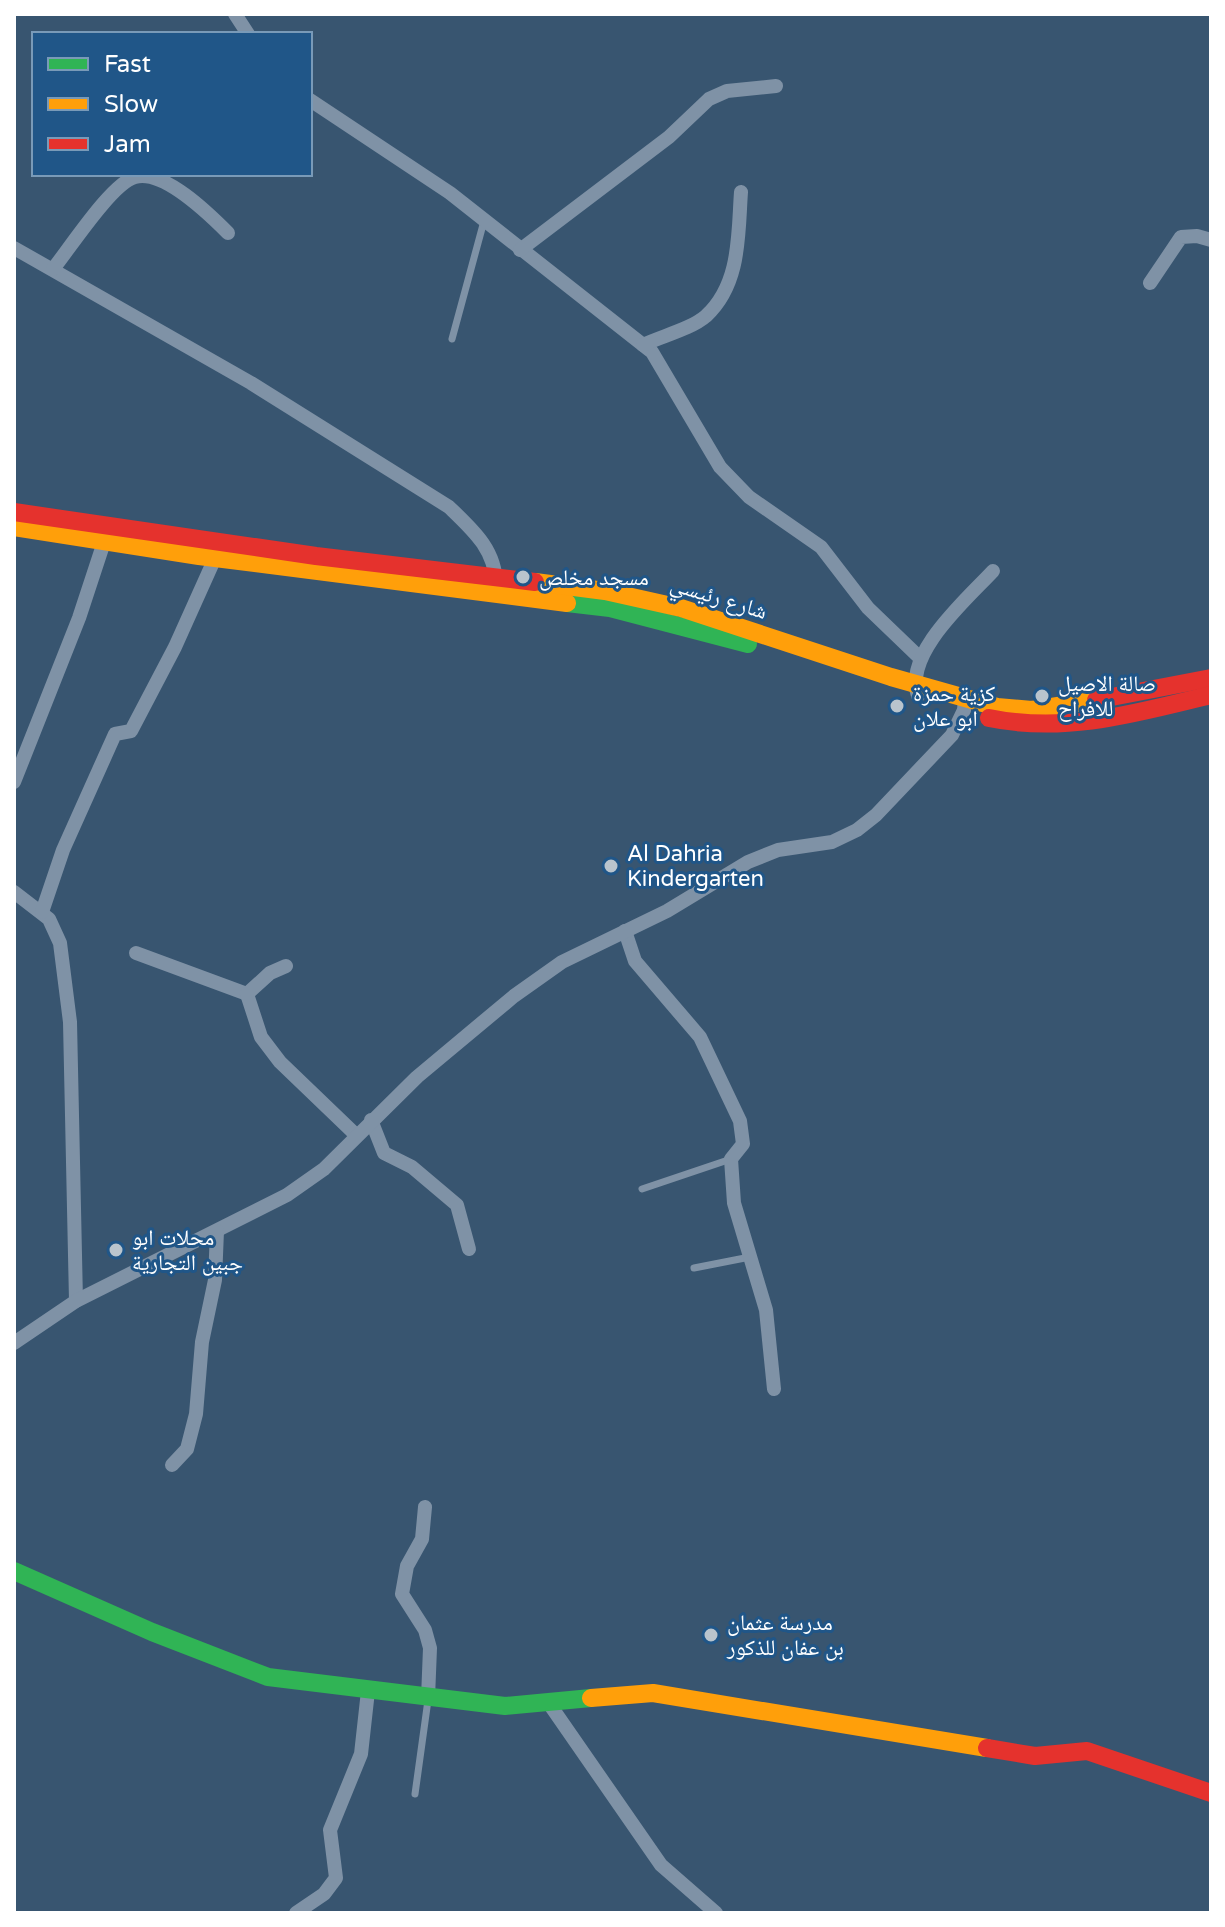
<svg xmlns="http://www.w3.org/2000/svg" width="1225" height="1927" font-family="'Varela Round','Noto Naskh Arabic',sans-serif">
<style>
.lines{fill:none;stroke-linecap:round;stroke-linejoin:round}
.lane{stroke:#7f92a6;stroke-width:7}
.street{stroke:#7f92a6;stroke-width:14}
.fast{stroke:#30b455;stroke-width:18}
.slow{stroke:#ff9f0a;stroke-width:18}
.jam{stroke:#e5322d;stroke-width:18}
.poi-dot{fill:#b9c4cd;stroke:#205688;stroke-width:3}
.labels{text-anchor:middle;stroke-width:6;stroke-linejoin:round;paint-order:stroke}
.poi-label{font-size:22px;fill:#fff;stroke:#205688;text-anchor:start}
.street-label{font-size:22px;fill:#fff;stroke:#205688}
</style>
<rect width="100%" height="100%" fill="#385570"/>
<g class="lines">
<!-- lane -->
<g class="lane">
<path d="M452 339 484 221"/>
<path d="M642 1189 731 1159"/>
<path d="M694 1268 750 1257"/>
<path d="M415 1794 428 1700"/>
</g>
<!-- street -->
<g class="street">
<path d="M235 14 248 34"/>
<path d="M310 100 450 193 652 352 720 467 749 497 821 547 868 608 920 658"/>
<path d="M14 248 251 383 449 507C473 530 496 550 496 585"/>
<path d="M520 250 669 137 709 99 727 91 776 86"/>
<path d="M53 269C70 248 112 183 135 177 164 169 210 215 228 233"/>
<path d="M1150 283 1181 237 1197 236 1211 240"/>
<path d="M643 345C662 336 691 329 706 316 741 284 738 233 741 192"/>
<path d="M918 696C903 654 966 600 993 571"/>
<path d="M14 782 79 618 106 536"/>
<path d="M14 892 49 919 60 943 70 1022 76 1301"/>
<path d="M42 912 63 850 115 734 131 731 175 647 215 558"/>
<path d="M625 931 635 961 700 1037 740 1121 743 1144 731 1159 734 1203 766 1310 774 1389"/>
<path d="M136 953 247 994"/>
<path d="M286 966 270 973 247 994 261 1037 280 1062 356 1135"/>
<path d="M371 1120 384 1153 412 1167 457 1205 469 1249"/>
<path d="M14 1343 76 1301 287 1195 324 1169 417 1077 514 996 562 962 667 911 748 862 778 850 832 842 857 830 876 815 952 735 964 710 965 699"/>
<path d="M172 1465 187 1449 196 1414 202 1342 215 1280 217 1231"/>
<path d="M425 1507 422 1539 407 1566 402 1594 425 1630 430 1648 428 1698"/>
<path d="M548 1702 661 1865 716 1913"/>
<path d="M296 1913 324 1894 336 1878 330 1830 361 1754 368 1691"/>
</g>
<!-- fast -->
<g class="fast">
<path d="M567 603 610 608 748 644"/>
<path d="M14 1571 152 1632 268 1677 505 1706 591 1698"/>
</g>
<!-- slow -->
<g class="slow">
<path d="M14 527 199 556 567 603"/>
<path d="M535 582 605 591 681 608 891 677 997 707 1032 710 1096 700"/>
<path d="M591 1698 653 1693 987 1748"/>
</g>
<!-- jam -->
<g class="jam">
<path d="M14 512 316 556 535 582"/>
<path d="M1096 700 1211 678"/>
<path d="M989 718C1066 734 1137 713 1211 695"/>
<path d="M987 1748 1035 1756 1087 1751 1211 1793"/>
</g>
</g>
<!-- markers -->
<g class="poi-dot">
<circle cx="523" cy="577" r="8"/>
<circle cx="1042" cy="696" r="8"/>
<circle cx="897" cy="706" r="8"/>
<circle cx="611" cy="866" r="8"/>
<circle cx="116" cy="1250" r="8"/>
<circle cx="711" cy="1635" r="8"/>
</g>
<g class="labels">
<!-- poi labels -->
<g class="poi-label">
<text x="539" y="585">مسجد مخلص</text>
<text x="1058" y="691">صالة الاصيل<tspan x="1058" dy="25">للافراح</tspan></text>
<text x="913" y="701">كزية حمزة<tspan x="913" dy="25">ابو علان</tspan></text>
<text x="627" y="861">Al Dahria<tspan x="627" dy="25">Kindergarten</tspan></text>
<text x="132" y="1245">محلات ابو<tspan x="132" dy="25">جبين التجارية</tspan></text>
<text x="727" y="1630">مدرسة عثمان<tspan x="727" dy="25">بن عفان للذكور</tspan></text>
</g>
<!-- street labels -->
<g class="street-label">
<text transform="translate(719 597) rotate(17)" y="8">شارع رئيسي</text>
</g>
</g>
<!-- border -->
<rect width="1225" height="1927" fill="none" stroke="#ffffff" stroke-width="32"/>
<!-- legend -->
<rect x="32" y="32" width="280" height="144" fill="#205688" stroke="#799ab8" stroke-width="2"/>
<rect x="48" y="58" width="40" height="12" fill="#30b455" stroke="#799ab8" stroke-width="2"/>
<text x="104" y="72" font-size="24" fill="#ffffff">Fast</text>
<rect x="48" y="98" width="40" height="12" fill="#ff9f0a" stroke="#799ab8" stroke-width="2"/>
<text x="104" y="112" font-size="24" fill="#ffffff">Slow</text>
<rect x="48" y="138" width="40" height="12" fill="#e5322d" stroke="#799ab8" stroke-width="2"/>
<text x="104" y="152" font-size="24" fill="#ffffff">Jam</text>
</svg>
